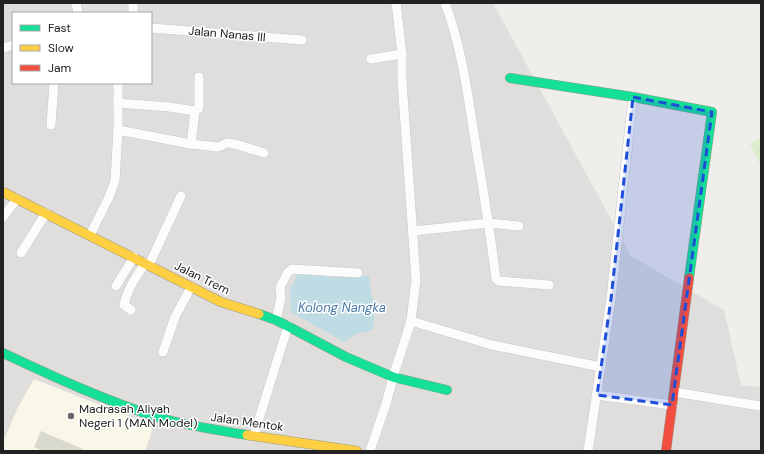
<svg xmlns="http://www.w3.org/2000/svg" width="764" height="454" font-family="'DM Sans',sans-serif">
<style>
.residential{fill:#dfdedc;fill-rule:evenodd}
.education{fill:#f8f7e8}
.construction{fill:#d9d9cd}
.grass{fill:#ddeccb}
.water{fill:#bfdbe3}
.lines{fill:none;stroke-linecap:round;stroke-linejoin:round}
.street-casing{stroke:#c9c8c7;stroke-width:10}
.fast-casing{stroke:#999a82;stroke-width:10}
.slow-casing{stroke:#999a82;stroke-width:10}
.jam-casing{stroke:#999a82;stroke-width:10}
.street{stroke:#fdfcfc;stroke-width:9}
.fast{stroke:#16e098;stroke-width:9}
.slow{stroke:#ffcf43;stroke-width:9}
.jam{stroke:#f24e42;stroke-width:9}
.marked{fill:#1d4ed8;fill-opacity:0.2;stroke:#1d4ed8;stroke-width:3;stroke-dasharray:8 5;stroke-linejoin:round}
.poi-dot{fill:#6a6968;stroke:#fff;stroke-width:1.5}
.labels{text-anchor:middle;stroke-width:3;stroke-linejoin:round;paint-order:stroke}
.street-label{font-size:12px;fill:#222;stroke:#fff}
.poi-label{font-size:12px;fill:#222;stroke:#fff;text-anchor:start}
.water-label{font-size:13px;font-style:italic;fill:#4a7aab;stroke:#fff}
</style>
<rect width="100%" height="100%" fill="#f0eeeb"/>
<!-- residential -->
<path class="residential" d="M3 3H493L631 256 724 310 741 385 761 387V451H3ZM13 13H151V83H13Z"/>
<!-- education -->
<path class="education" d="M34 379 151 425 152 431 145 451H3V442L18 407Z"/>
<!-- construction -->
<path class="construction" d="M41 431 87 451H43L34 447Z"/>
<!-- grass -->
<path class="grass" d="M761 138V166L750 144Z"/>
<!-- water -->
<path class="water" d="M298 274 332 277 369 276 371 292 375 307 373 330 356 334 344 342 291 312 290 289Z"/>
<g class="lines">
<defs>
<g id="street">
<path d="M76 3 78 13"/>
<path d="M133 3V13"/>
<path d="M445 3C461 45 467 90 474 134 482 182 490 230 496 279L499 281 549 285"/>
<path d="M151 28 302 40"/>
<path d="M3 48 13 45"/>
<path d="M371 59 402 54"/>
<path d="M118 103 169 107 195 111"/>
<path d="M51 125 54 83"/>
<path d="M118 130 191 144 218 147C221 147 223 144 227 143 232 142 257 151 264 153"/>
<path d="M191 144 195 111 198 109 199 106V77"/>
<path d="M3 217 17 199"/>
<path d="M413 231 489 223 519 226"/>
<path d="M90 235 109 197 115 181 118 130V83"/>
<path d="M21 253 46 213"/>
<path d="M149 265 181 196"/>
<path d="M116 286 134 257"/>
<path d="M131 310 124 305C127 289 137 276 145 263"/>
<path d="M276 320 281 298 280 287 288 272 292 269 358 273"/>
<path d="M411 321 492 345 601 367"/>
<path d="M163 352 175 317 191 287"/>
<path d="M674 392 760 406"/>
<path d="M597 395 672 405"/>
<path d="M254 435 288 326"/>
<path d="M370 451 386 404 393 377 411 321 416 280 402 81V54L396 3"/>
<path d="M588 451 611 299 633 97"/>
</g>
<g id="fast">
<path d="M510 78 633 97 712 112 689 278"/>
<path d="M259 314 276 320 346 357 393 377 447 390"/>
<path d="M3 353C54 377 106 401 160 418 189 426 218 430 247 435"/>
</g>
<g id="slow">
<path d="M3 192 221 302 259 314"/>
<path d="M247 435 357 451"/>
</g>
<path id="jam" d="M666 451 689 278"/>
</defs>
<!-- street casing -->
<use href="#street" class="street-casing"/>
<!-- fast casing -->
<use href="#fast" class="fast-casing"/>
<!-- slow casing -->
<use href="#slow" class="slow-casing"/>
<!-- jam casing -->
<use href="#jam" class="jam-casing"/>
<!-- street -->
<use href="#street" class="street"/>
<!-- fast -->
<use href="#fast" class="fast"/>
<!-- slow -->
<use href="#slow" class="slow"/>
<!-- jam -->
<use href="#jam" class="jam"/>
</g>
<!-- marked area -->
<path class="marked" d="M633 97 712 112 672 405 597 395 611 299Z"/>
<!-- markers -->
<circle class="poi-dot" cx="71" cy="416" r="4"/>
<g class="labels">
<!-- street labels -->
<g class="street-label">
<text transform="translate(227 34) rotate(5)" y="4">Jalan Nanas III</text>
<text transform="translate(202 278) rotate(26)" y="4">Jalan Trem</text>
<text transform="translate(247 422) rotate(8)" y="4">Jalan Mentok</text>
</g>
<!-- poi labels -->
<g class="poi-label">
<text x="79" y="413">Madrasah Aliyah<tspan x="79" dy="14">Negeri 1 (MAN Model)</tspan></text>
</g>
<!-- water labels -->
<g class="water-label">
<text x="342" y="312">Kolong Nangka</text>
</g>
</g>
<!-- border -->
<rect width="764" height="454" fill="none" stroke="#222222" stroke-width="8"/>
<!-- legend -->
<rect x="12" y="12" width="140" height="72" fill="#ffffff" stroke="#a7a7a7"/>
<rect x="20" y="25" width="20" height="6" fill="#16e098" stroke="#a7a7a7"/>
<text x="48" y="32" font-size="12" fill="#222222">Fast</text>
<rect x="20" y="45" width="20" height="6" fill="#ffcf43" stroke="#a7a7a7"/>
<text x="48" y="52" font-size="12" fill="#222222">Slow</text>
<rect x="20" y="65" width="20" height="6" fill="#f24e42" stroke="#a7a7a7"/>
<text x="48" y="72" font-size="12" fill="#222222">Jam</text>
</svg>
